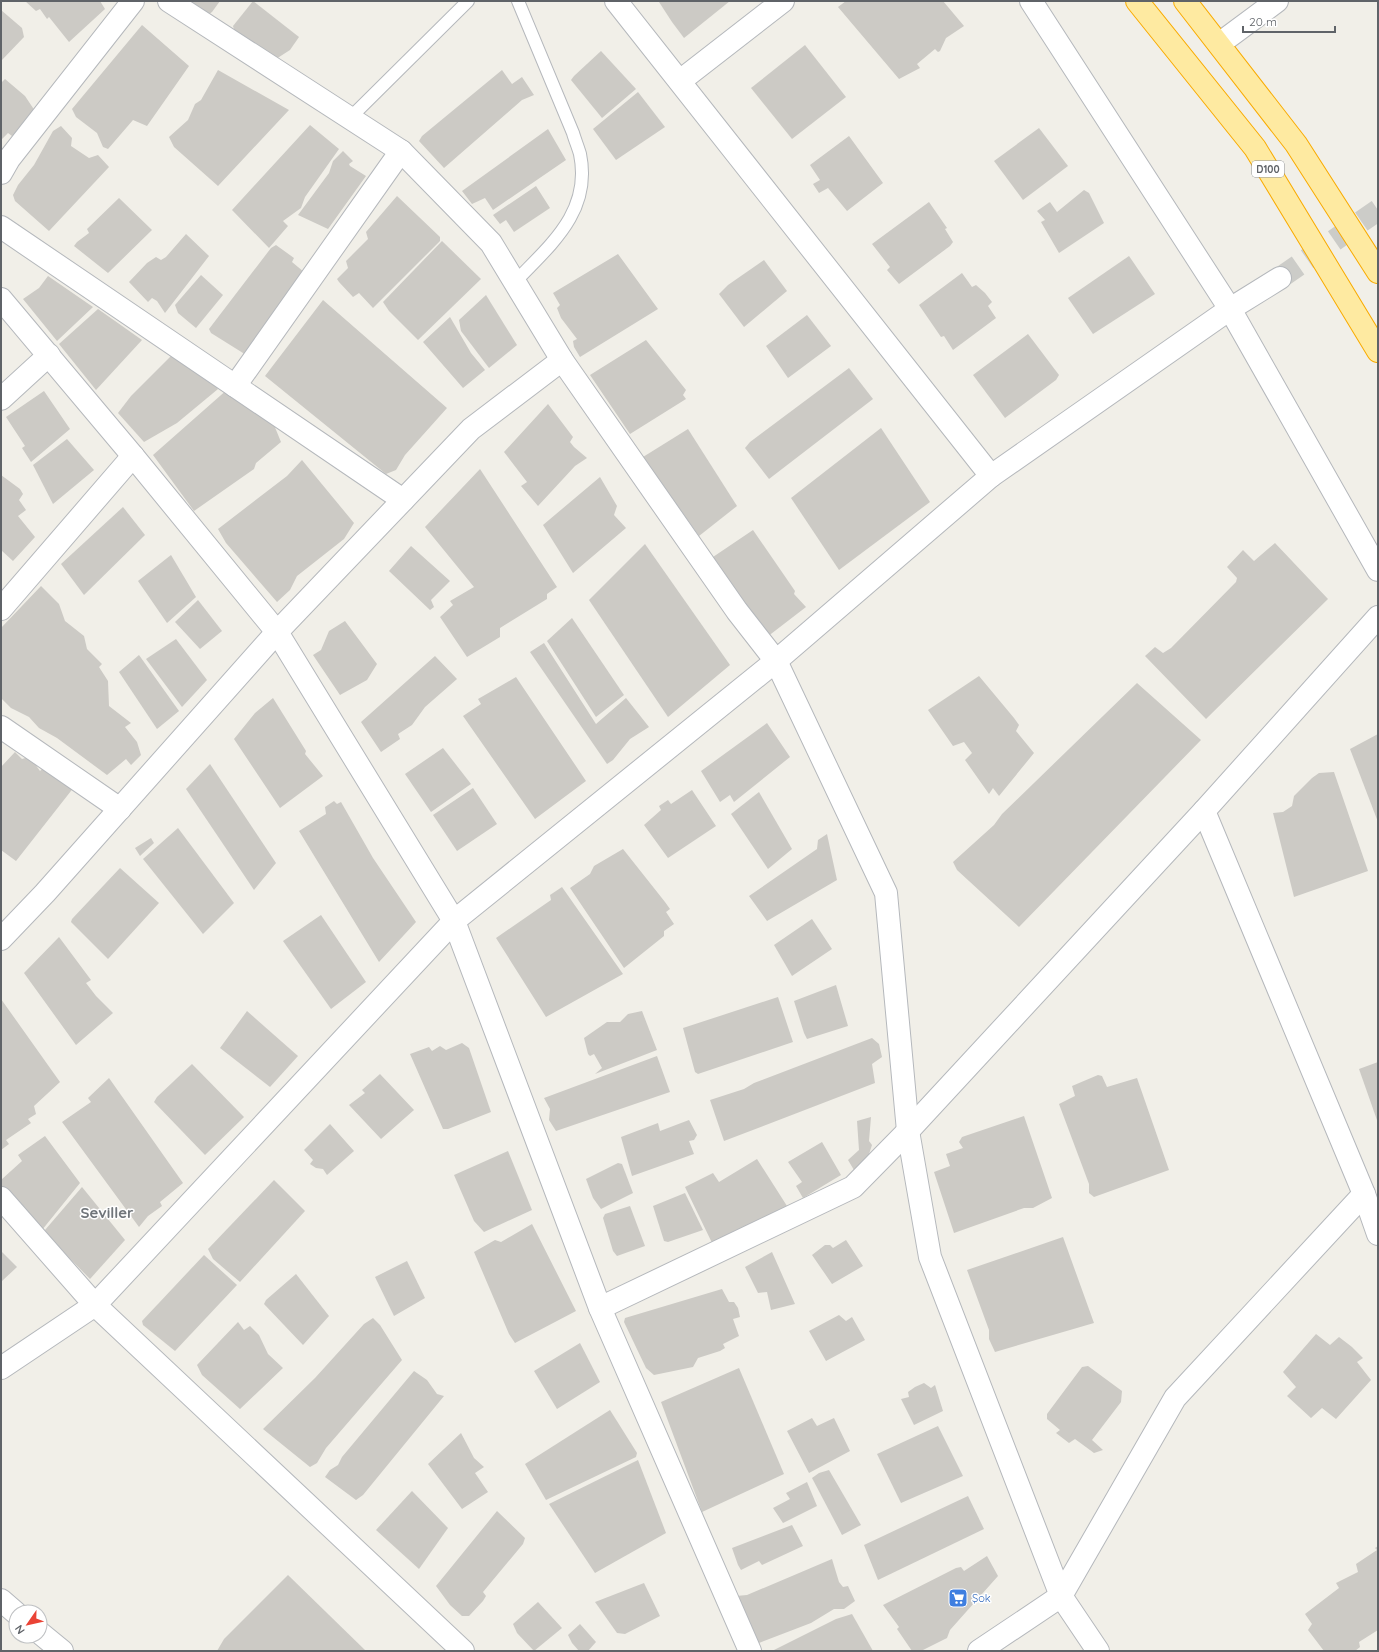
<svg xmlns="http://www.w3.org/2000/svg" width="1379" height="1652" font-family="Quicksand,sans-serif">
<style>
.building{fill:#cccac5}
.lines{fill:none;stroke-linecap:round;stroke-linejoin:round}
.minor-tunnel{stroke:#ccccc8;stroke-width:22;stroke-dasharray:22 11;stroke-linecap:butt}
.service-casing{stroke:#b5b8bc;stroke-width:14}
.minor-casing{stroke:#b5b8bc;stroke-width:24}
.trunk-casing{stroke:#f9ab00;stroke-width:24}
.service{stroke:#fff;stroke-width:12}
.minor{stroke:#fff;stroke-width:22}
.trunk{stroke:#feeaa1;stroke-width:22}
.labels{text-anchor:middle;stroke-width:3;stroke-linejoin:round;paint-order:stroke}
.shield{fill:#fff;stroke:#8f9295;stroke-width:1}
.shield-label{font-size:10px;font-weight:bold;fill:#5f6368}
.shop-label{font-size:11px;fill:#366cbe;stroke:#fff;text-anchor:start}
.district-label{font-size:15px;font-weight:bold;fill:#70757a;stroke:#fff}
</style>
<rect width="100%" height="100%" fill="#f1efe8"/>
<!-- building -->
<g class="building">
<path d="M25 1H100L105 9 69 42 49 17 47 19 40 9 36 11Z"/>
<path d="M186 1H220L212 12 205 17Z"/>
<path d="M253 1 299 37 290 50 276 59 235 33 233 26Z"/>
<path d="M661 1H730L684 38 672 22 659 2Z"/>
<path d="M846 1H943L964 26 946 38 940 51 938 52 935 49 917 64 920 68 899 79 838 7Z"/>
<path d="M1 10 22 28 24 37 1 61Z"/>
<path d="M142 25 189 66 147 126 133 120 108 149 103 147 97 133 76 117 72 109Z"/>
<path d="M805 45 846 97 792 139 751 88Z"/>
<path d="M601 51 636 89 602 118 571 80 574 76Z"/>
<path d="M218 70 289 110 218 186 174 147 169 137 188 120 195 104 201 100Z"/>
<path d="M502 70 512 84 522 77 534 95 522 100 444 168 419 141 422 136Z"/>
<path d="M5 79 25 96 35 111 17 133 12 136 8 133 1 140V83Z"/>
<path d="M638 92 665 127 616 160 593 129Z"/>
<path d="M310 125 339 149 305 197 301 208 283 221 288 226 269 248 232 210Z"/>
<path d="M61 126 72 138 71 146 89 158 98 155 109 167 49 231 15 201 13 195 18 185 34 165 53 131Z"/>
<path d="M1039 128 1068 166 1023 200 994 161Z"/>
<path d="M548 129 566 160 493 210 485 198 472 204 462 191Z"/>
<path d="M849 136 883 183 847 211 828 188 819 193 813 184 820 180 810 165Z"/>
<path d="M343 151 353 161 349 164 350 166 366 176 328 229 298 215 329 173 333 161Z"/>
<path d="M536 186 550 208 514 232 506 220 500 224 493 215Z"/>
<path d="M1084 190 1089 193 1104 223 1059 253 1041 222 1045 220 1037 211 1050 202 1057 212Z"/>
<path d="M397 196 440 237V241L373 308 359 293 353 297 339 282 337 279 348 268 346 261 368 239 366 232Z"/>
<path d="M119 198 152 230 108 273 74 246 77 242 89 233 87 229Z"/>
<path d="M929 202 947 228 945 229 953 242 950 246 899 284 887 270 890 267 872 244Z"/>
<path d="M186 234 209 256 165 313 157 301 152 298 148 302 129 282 147 263 156 257 161 260 166 257Z"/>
<path d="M442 241 481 279 418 340 389 311 383 302Z"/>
<path d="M276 245 294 258 292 262 304 272 247 359 243 353 211 333 209 329 271 248Z"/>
<path d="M618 254 658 309 580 357 574 347 573 341 577 339 561 318 557 308 560 305 553 293Z"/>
<path d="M1129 256 1155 294 1093 334 1068 298Z"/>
<path d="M764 260 787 291 744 327 719 294 728 285Z"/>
<path d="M962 273 972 287 976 285 985 293 992 302 988 306 996 318 953 350 944 336 941 337 919 305Z"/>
<path d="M201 275 223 295 196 328 178 313 175 305Z"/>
<path d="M48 276 93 307 57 341 23 299 39 288Z"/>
<path d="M486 295 517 345 489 368 461 331 459 320Z"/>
<path d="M323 300 447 408 405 455 396 470 386 474 265 376Z"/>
<path d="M98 309 142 340 96 390 59 344Z"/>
<path d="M807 315 831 346 788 378 766 346Z"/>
<path d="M450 317 471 353 485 370 463 388 423 342Z"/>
<path d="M1028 334 1059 375 1056 380 1005 418 973 375Z"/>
<path d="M646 340 686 390 683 395 686 399 630 434 590 375Z"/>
<path d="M173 354 198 364 218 389 177 423 144 442 118 413 131 396Z"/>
<path d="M849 368 873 399 769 479 745 448 750 442Z"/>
<path d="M229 388 272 420 281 442 256 463 254 469 194 511 153 455Z"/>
<path d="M44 391 70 429 31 462 22 448 25 446 6 417Z"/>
<path d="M548 404 573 437 570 442 574 447 587 458 575 466 538 506 521 486 527 482 504 452Z"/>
<path d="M881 428 930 502 839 570 791 498Z"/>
<path d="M688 429 737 506 699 536 643 457Z"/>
<path d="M67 439 94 470 53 504 33 465Z"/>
<path d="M302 460 354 523 344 539 297 576 290 590 277 602 226 543 218 529 287 476Z"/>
<path d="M480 469 557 587 547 594V599L500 628V637L467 657 440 617 453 605 450 601 474 587 425 527Z"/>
<path d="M1 475 20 489 23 494 19 500 26 510 18 516 35 537 13 561 1 550Z"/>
<path d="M600 477 617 506 614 515 626 528 573 573 543 525Z"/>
<path d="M123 507 145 535 84 595 61 564Z"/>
<path d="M753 530 795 591 794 594 806 607 767 637 713 557Z"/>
<path d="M1275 543 1328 599 1206 719 1145 656 1155 647 1163 653 1171 648 1236 582 1237 578 1227 567 1243 550 1254 561Z"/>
<path d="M645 544 730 665 668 717 589 600Z"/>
<path d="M411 546 450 581 431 600 434 607 430 610 389 571Z"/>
<path d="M171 555 196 597 167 623 138 581Z"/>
<path d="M41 586 59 604 65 621 84 636 87 649 102 664 99 667 108 681 109 706 131 723 125 727 137 742 141 755 131 765 126 759 107 775 57 738 39 728 29 717 11 708 1 698V628Z"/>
<path d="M198 600 222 631 200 649 175 622Z"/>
<path d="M572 618 624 695 596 717 547 641Z"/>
<path d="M345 621 377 664 367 680 340 695 313 655 321 650 329 631Z"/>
<path d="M176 639 207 680 182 707 146 659Z"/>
<path d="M544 643 596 724 626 698 649 727 630 739 613 760 607 764 530 652Z"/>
<path d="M139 655 179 711 157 729 119 672Z"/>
<path d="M435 656 457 679 425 707 412 725 398 734 400 739 381 752 361 722Z"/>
<path d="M979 676 1014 718 1019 725 1016 731 1034 753 999 796 993 788 989 794 965 760 972 753 964 742 953 746 928 710Z"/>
<path d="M516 677 586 781 535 819 463 716 481 704 478 699Z"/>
<path d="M1137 683 1201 740 1019 927 957 870 953 862 994 825 1002 814Z"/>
<path d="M273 698 306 751 305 754 323 776 280 808 234 739 255 713Z"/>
<path d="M767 723 790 757 734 802 730 795 720 802 701 771Z"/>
<path d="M1378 734V822L1350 749Z"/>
<path d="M443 748 471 784 431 812 405 774Z"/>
<path d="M15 752 22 759 32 756 37 758 35 764 40 771 47 764 78 782 16 861 1 850V767Z"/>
<path d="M210 764 276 863 254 890 186 789Z"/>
<path d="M1334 772 1368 871 1294 897 1273 813 1283 812 1292 806 1294 796 1312 778 1319 773Z"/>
<path d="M473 788 497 824 457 851 433 815Z"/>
<path d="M692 790 716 826 668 858 644 825 661 810 659 806 668 800 671 804Z"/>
<path d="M759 792 792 849 768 869 731 814Z"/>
<path d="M334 801 337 804 341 802 373 858 416 922 379 962 299 831 326 814 325 807Z"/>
<path d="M178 828 234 903 203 934 143 859Z"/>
<path d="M827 834 837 880 767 921 749 896 817 849 818 840Z"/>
<path d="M151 838 154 843 140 856 135 848Z"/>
<path d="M623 849 665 902 670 909 666 912 674 924 664 931V936L624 968 570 888 590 874 594 866Z"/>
<path d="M120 868 159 903 108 959 71 922 72 919Z"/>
<path d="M562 887 623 974 546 1017 496 938 551 900 550 895Z"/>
<path d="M321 915 366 982 331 1009 283 941Z"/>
<path d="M812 919 832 949 792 976 774 945Z"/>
<path d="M59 937 91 980 86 983 96 996 113 1013 76 1045 24 973Z"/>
<path d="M836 985 848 1026 807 1039 804 1033 794 1001Z"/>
<path d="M778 997 793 1042 698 1074 695 1072 683 1028Z"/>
<path d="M1 999 60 1082 34 1106 36 1114 28 1119 31 1123 6 1140 9 1144 1 1150Z"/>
<path d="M247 1011 298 1056 270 1087 220 1048Z"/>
<path d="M642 1011 657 1050 595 1074 602 1068 594 1054 590 1056 588 1054 584 1038 607 1022H620L628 1014Z"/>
<path d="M872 1038 879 1044 882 1057 872 1064 875 1083 724 1141 710 1100 744 1089 754 1083Z"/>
<path d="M462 1043 469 1048 491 1112 448 1129H443L410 1054 429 1047 432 1051 440 1046 446 1050Z"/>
<path d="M657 1056 670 1092 556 1131 549 1120 550 1109 544 1098Z"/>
<path d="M1378 1062V1123L1359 1069Z"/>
<path d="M192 1064 244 1117 205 1155 154 1102 157 1097Z"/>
<path d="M380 1074 414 1110 381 1139 349 1105 365 1093 362 1090Z"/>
<path d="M1098 1075 1102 1076 1107 1087 1137 1078 1169 1170 1094 1197 1089 1193V1184L1059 1104 1075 1096 1072 1086Z"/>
<path d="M109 1078 183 1183 160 1202 162 1206 148 1216 139 1227 62 1122 91 1102 88 1098Z"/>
<path d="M1024 1116 1052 1198 1033 1208H1024L954 1233 934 1172 950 1166 946 1154 963 1148 959 1142 962 1137Z"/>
<path d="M871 1117 869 1141 872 1145 869 1154 871 1158 854 1170 848 1160 859 1150 857 1121Z"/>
<path d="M689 1120 697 1135 694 1140 689 1141 694 1154 632 1176 621 1137 658 1123 660 1131Z"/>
<path d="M330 1124 354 1151 327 1175 323 1169 316 1168 310 1164 313 1160 304 1150Z"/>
<path d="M45 1136 80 1183 42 1230 1 1192V1180L22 1161 18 1155Z"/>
<path d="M822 1142 841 1175 803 1198 796 1186 802 1182 788 1162Z"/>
<path d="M508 1151 532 1210 484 1232 474 1221 454 1175Z"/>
<path d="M757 1159 787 1206 714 1247 685 1187 713 1173 719 1182Z"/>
<path d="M618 1163 622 1164 633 1193 601 1209 593 1198 586 1179Z"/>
<path d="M274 1180 305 1211 240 1282 213 1259 208 1249Z"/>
<path d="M82 1187 125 1240 90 1279 46 1234 45 1230Z"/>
<path d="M685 1193 703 1230 668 1242 664 1241 653 1206Z"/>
<path d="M630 1206 645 1246 617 1256 613 1251 603 1218 605 1214Z"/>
<path d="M532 1224 576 1311 515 1343 509 1334 474 1252 495 1240 501 1242Z"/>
<path d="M1063 1237 1094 1323 995 1352 989 1339V1330L967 1270Z"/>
<path d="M846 1240 863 1266 832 1284 812 1255 825 1245H830L833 1248Z"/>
<path d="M1 1251 17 1267 1 1282Z"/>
<path d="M772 1252 795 1304 771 1310 767 1292 758 1293 745 1267Z"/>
<path d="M204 1255 237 1285 175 1351 143 1325 142 1321Z"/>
<path d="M407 1261 425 1298 394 1316 375 1277Z"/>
<path d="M296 1274 329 1316 303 1345 264 1304 266 1300Z"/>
<path d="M722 1289 729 1302H734L738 1308 740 1317 733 1319 739 1336 723 1344 725 1348 720 1351 698 1358 693 1367 654 1375 646 1368 624 1322 625 1318Z"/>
<path d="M839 1315 846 1321 852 1317 865 1340 826 1361 809 1331Z"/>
<path d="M373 1318 380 1325 402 1360 326 1448 317 1463 310 1467 263 1429 315 1378 364 1324Z"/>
<path d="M238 1322 244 1330 250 1326 259 1335 268 1354 283 1368 240 1409 202 1375 197 1365Z"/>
<path d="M1316 1334 1330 1345 1339 1337 1352 1347 1363 1358 1357 1362 1371 1380 1336 1419 1322 1408 1311 1418 1287 1396 1296 1387 1283 1372Z"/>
<path d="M580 1343 600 1382 557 1409 534 1371Z"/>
<path d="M1088 1366 1122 1391 1121 1402 1092 1440 1103 1450 1094 1453 1075 1439 1069 1443 1056 1433 1060 1430 1047 1419V1414L1082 1367Z"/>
<path d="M739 1368 784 1474 702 1512 661 1402Z"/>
<path d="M414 1371 427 1380 437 1394 444 1396 363 1495 356 1500 325 1477 330 1470 338 1465 342 1457Z"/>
<path d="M924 1383 931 1388 935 1385 943 1411 914 1425 901 1399 909 1397 908 1392 915 1387Z"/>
<path d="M610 1410 637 1453 636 1457 546 1500 525 1464Z"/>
<path d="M812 1418 817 1426 834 1418 850 1451 809 1473 787 1431Z"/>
<path d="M938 1426 963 1476 901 1503 877 1454Z"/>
<path d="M461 1433 474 1458 484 1467 475 1473 488 1492 462 1509 428 1464Z"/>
<path d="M638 1460 666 1533 595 1573 549 1504Z"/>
<path d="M829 1470 861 1525 842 1535 812 1478 819 1473Z"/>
<path d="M807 1482 817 1506 783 1523 773 1508 790 1499 786 1493Z"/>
<path d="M412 1491 448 1528 419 1569 376 1530Z"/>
<path d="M968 1496 984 1529 878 1580 864 1545Z"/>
<path d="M497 1511 525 1538 523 1544 483 1592 486 1596 483 1601 469 1616H462L450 1605 436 1586Z"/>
<path d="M792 1525 803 1546 762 1565 759 1561 741 1570 738 1565 732 1548Z"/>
<path d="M1378 1546V1630L1359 1642 1360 1647 1355 1651 1347 1650 1324 1651 1308 1630 1312 1624 1305 1614 1339 1588 1336 1583 1358 1572 1356 1564 1377 1550 1375 1548Z"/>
<path d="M987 1556 998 1576 950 1630 947 1638 921 1651H912L897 1629 899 1627 883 1605 956 1568 961 1567 964 1571Z"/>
<path d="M832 1559 839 1582 843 1587 848 1586 855 1601 844 1609H834L811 1623 759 1643 752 1634 736 1596 747 1595Z"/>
<path d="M288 1575 366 1651H217L224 1639Z"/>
<path d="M644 1583 660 1616 625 1634 617 1633 595 1602Z"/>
<path d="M538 1602 562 1628 534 1651 517 1633 513 1624Z"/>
<path d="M852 1614 873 1651H772L836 1619Z"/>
<path d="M580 1624 596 1642 588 1651H579L572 1643 568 1635Z"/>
</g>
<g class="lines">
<!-- minor-tunnel -->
<path class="minor-tunnel" d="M1280 278 1378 210"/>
<defs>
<g id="service">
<path d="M350 118 468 1"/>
<path d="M515 282C550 245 592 212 580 154 578 147 575 140 573 133L518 1"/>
</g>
<g id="minor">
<path d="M169 1 401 151 491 243 562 360 737 611 776 661 886 893 908 1131 930 1257 1061 1596 1098 1651"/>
<path d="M616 1 991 476"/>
<path d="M1031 1 1230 309 1378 570"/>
<path d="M1219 44 1277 1"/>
<path d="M680 81 783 1"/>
<path d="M1 173 9 159 133 1"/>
<path d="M1 227 403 500"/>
<path d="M1 299 133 456 277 632 454 921 600 1308 750 1651"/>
<path d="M235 386 401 151"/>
<path d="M1 399 49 355"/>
<path d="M1 609 133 456"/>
<path d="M1 727 120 809"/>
<path d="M1204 811 1364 1194 1378 1234"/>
<path d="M1 939 45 893 277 632 471 429 562 360"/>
<path d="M1 1198 95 1305 463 1651"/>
<path d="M600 1308 853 1187 908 1131 1204 811 1378 617"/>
<path d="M1 1368 95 1305 454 921 776 661 991 476 1230 309 1280 278"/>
<path d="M1 1600 16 1613"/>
<path d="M40 1633 62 1651"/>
<path d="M979 1651 1061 1596 1175 1398 1364 1194"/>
</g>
<g id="trunk">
<path d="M1137 1 1255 148 1378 351"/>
<path d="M1185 1 1296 144 1378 272"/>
</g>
</defs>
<!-- service casing -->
<use href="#service" class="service-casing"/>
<!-- minor casing -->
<use href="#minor" class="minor-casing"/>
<!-- trunk casing -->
<use href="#trunk" class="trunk-casing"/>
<!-- service -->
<use href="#service" class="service"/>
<!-- minor -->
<use href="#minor" class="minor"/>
<!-- trunk -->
<use href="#trunk" class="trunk"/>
</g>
<!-- icons -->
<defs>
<symbol id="supermarket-square" viewBox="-11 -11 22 22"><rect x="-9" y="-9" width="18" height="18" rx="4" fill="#3f7fe0" stroke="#fff"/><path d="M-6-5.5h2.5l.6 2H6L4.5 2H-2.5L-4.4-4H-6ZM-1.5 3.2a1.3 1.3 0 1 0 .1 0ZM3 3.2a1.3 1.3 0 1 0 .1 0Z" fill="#fff"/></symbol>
</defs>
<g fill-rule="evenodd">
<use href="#supermarket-square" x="947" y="1587" width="22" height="22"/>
</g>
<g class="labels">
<!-- shield labels -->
<rect class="shield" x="1252" y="161" width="32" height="16" rx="3"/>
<g class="shield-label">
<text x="1268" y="173">D100</text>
</g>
<!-- shop labels -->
<g class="shop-label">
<text x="972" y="1602">Şok</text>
</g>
<!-- district labels -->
<g class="district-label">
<text x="107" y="1218">Seviller</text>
</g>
</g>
<!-- border -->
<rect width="1379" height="1652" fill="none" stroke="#5f6368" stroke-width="4"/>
<!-- north arrow -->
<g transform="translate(28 1624) rotate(236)"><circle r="19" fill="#ffffff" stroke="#bfc1c3"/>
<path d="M0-3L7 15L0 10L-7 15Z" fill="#ea4335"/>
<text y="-6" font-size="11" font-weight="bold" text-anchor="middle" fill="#5f6368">N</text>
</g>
<!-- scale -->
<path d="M1243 26v6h92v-6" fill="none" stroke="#5f6368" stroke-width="2"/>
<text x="1249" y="26" font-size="12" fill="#5f6368" stroke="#ffffff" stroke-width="3" paint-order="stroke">20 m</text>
</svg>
